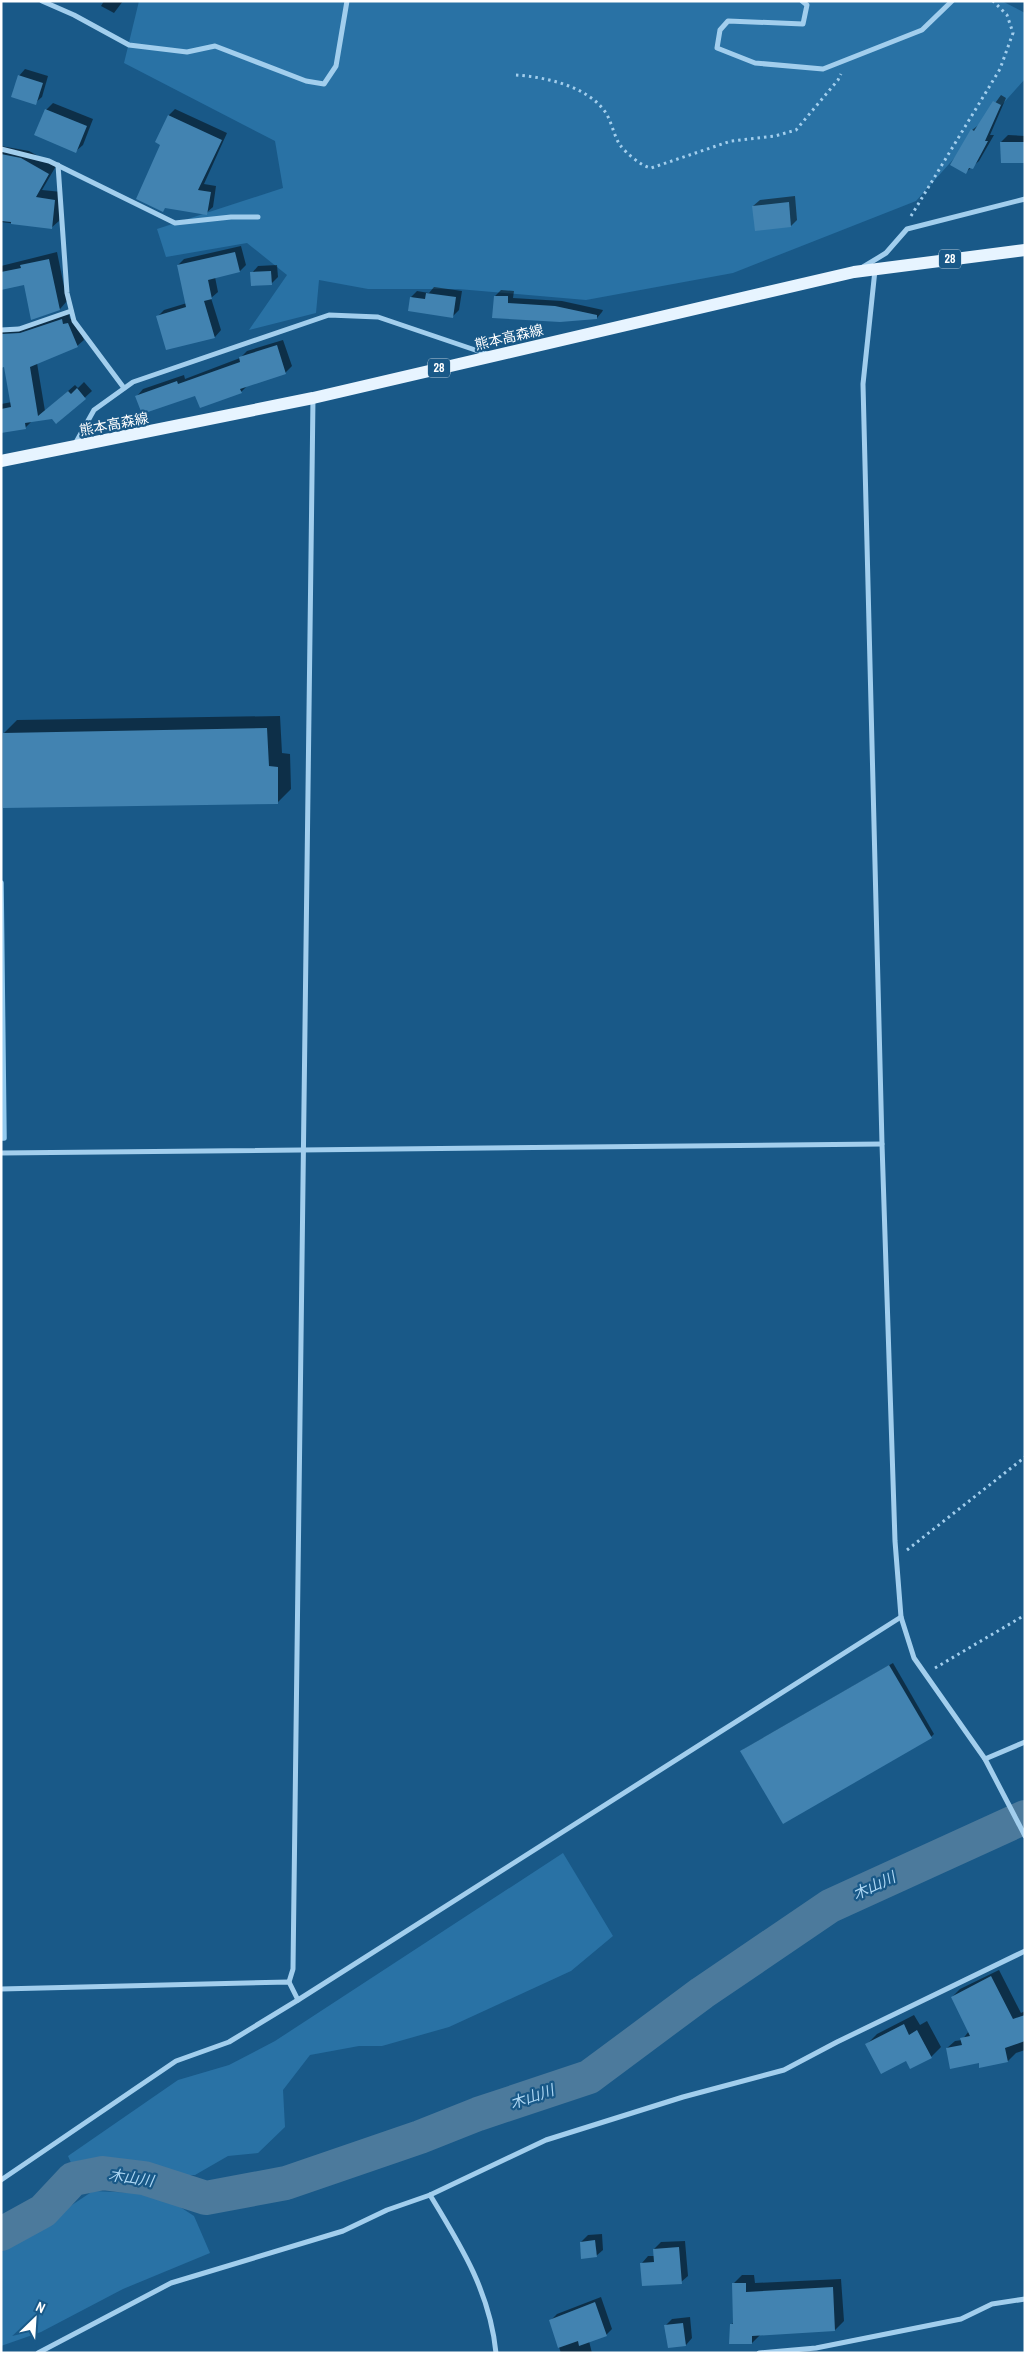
<svg xmlns="http://www.w3.org/2000/svg" width="1026" height="2354" font-family="'Archivo Narrow','Noto Sans JP',sans-serif">
<style>
.green{fill:#2972a5}
.shadow{fill:#0007}
.lines{fill:none;stroke-linecap:round;stroke-linejoin:round}
.stream{stroke:#94cbef;stroke-width:5.5}
.river{stroke:#4c7a9c;stroke-width:34}
.building{fill:#4283b1}
.path{stroke:#a2ceed;stroke-width:3;stroke-dasharray:2.5 4;stroke-linecap:butt}
.minor{stroke:#a2ceed;stroke-width:5}
.primary{stroke:#e7f4ff;stroke-width:12}
.labels{text-anchor:middle;stroke-width:4.5;stroke-linejoin:round;paint-order:stroke}
.shield{fill:#195988;stroke:#bacddb;stroke-width:1}
.shield-label{font-size:12px;font-weight:bold;fill:#fff}
.street-label{font-size:14px;fill:#fff;stroke:#195988}
.water-label{font-size:15px;font-style:italic;fill:#add7f4;stroke:#195988}
</style>
<rect width="100%" height="100%" fill="#195988"/>
<!-- green -->
<g class="green">
<path d="M139 1H1002L1025 13V79L916 201 733 273 586 300 458 289H368L319 280 316 313 249 330 287 275 247 243 166 257 157 229 283 188 275 141 124 63Z"/>
<path d="M563 1853 613 1936 571 1971 449 2027 382 2046H359L310 2055 283 2090 285 2127 258 2153 228 2156 195 2175H165L129 2163 72 2165 68 2156 178 2080 229 2065 275 2041Z"/>
<path d="M93 2191 160 2194 194 2216 210 2253 123 2289 41 2332 1 2346V2252Z"/>
</g>
<!-- shadow -->
<g class="shadow">
<path d="M104 1H123L114 13 101 6Z"/>
<path d="M25 69 48 76 42 97 35 103 19 76Z"/>
<path d="M1001 95 1006 98 990 135H994L979 161 965 173 972 130 980 124Z"/>
<path d="M53 103 93 119 83 145 76 151 46 110Z"/>
<path d="M175 109 227 133 204 184 216 186 213 207 206 213 161 144 156 142 169 115Z"/>
<path d="M1008 135 1025 136V162L1001 142Z"/>
<path d="M1 146 29 151 56 166 42 190 62 192 59 221 51 228 1 222Z"/>
<path d="M795 196 797 220 791 226 753 206 760 200Z"/>
<path d="M241 246 246 265 240 271 215 277 218 292 211 298 221 330 215 337 167 348 158 316 164 310 187 303 178 265 184 259Z"/>
<path d="M57 252 67 301 60 309 25 284 1 289V266Z"/>
<path d="M277 265 278 277 271 284 252 273 258 266Z"/>
<path d="M434 287 462 291 459 310 453 316 411 297 417 291 429 293Z"/>
<path d="M501 290 514 291 513 298 562 301 603 310 602 312 597 318 494 317 495 296Z"/>
<path d="M69 313 70 319 74 317 84 340 77 346 37 363 45 411 75 385 78 388 84 382 92 391 57 423 52 418 32 421 25 428 1 432V404L12 402 6 366H1V329L27 327Z"/>
<path d="M283 340 292 366 285 373 248 385 241 392 137 396 143 389 184 375 185 379 240 358 247 351Z"/>
<path d="M280 716 282 753 290 754 291 789 277 803 4 733 17 720Z"/>
<path d="M893 1663 934 1734 931 1737 744 1749Z"/>
<path d="M999 1970 1021 2013 1025 2011V2050L1016 2053 1008 2061 980 2062 947 2048 955 2041 962 2040 969 2031 952 1997 960 1989Z"/>
<path d="M914 2015 920 2025 927 2021 941 2047 931 2057 906 2059 867 2044 877 2034Z"/>
<path d="M602 2234 603 2250 596 2256 581 2242 588 2235Z"/>
<path d="M685 2241 688 2276 681 2282 642 2263 648 2256H655L654 2249 661 2242Z"/>
<path d="M742 2275H754L755 2283 841 2279 844 2321 835 2330 761 2334 752 2343 731 2325 734 2322 733 2284Z"/>
<path d="M601 2297 612 2329 606 2335 589 2341 592 2353H561L550 2321 557 2314Z"/>
<path d="M690 2317 692 2338 686 2345 666 2325 672 2319Z"/>
</g>
<g class="lines">
<!-- stream -->
<path class="stream" d="M1 883 4 1138H1"/>
<!-- river -->
<path class="river" d="M1 2234 43 2211 73 2179 103 2173 144 2178 206 2198 286 2183 420 2137 478 2114 589 2077 702 1993 830 1906 1025 1817"/>
</g>
<!-- building -->
<g class="building">
<path d="M18 75 43 83 36 105 11 97Z"/>
<path d="M993 101 1001 105 985 141H988L973 169 969 168 966 174 950 165 971 129 974 131Z"/>
<path d="M45 109 87 126 76 153 34 135Z"/>
<path d="M168 115 222 140 198 190 211 192 207 215 165 208 163 212 136 199 160 145 155 142Z"/>
<path d="M1000 142H1025V163H1001Z"/>
<path d="M1 154 21 158 49 174 36 197 55 200 52 229 11 224V222L1 221Z"/>
<path d="M789 202 791 227 755 231 752 206Z"/>
<path d="M235 252 240 272 208 280 212 299 204 301 215 338 166 350 156 316 186 307 177 265Z"/>
<path d="M49 259 60 310 31 320 24 285 1 290V272L21 268 20 265Z"/>
<path d="M271 271 272 285 251 286 250 272Z"/>
<path d="M426 293 456 297 453 318 408 311 410 297 425 299Z"/>
<path d="M494 296H508V303L555 306 597 315V319L560 322 492 318Z"/>
<path d="M62 319 63 324 68 323 78 347 30 367 38 416 68 391 71 394 77 388 86 399 56 424 52 419 25 423 26 429 1 433V409L11 407 4 367 1 368V334L20 333Z"/>
<path d="M277 345 286 374 240 389 242 393 200 408 195 396 142 414 135 396 177 381 178 384 240 362 239 357Z"/>
<path d="M267 728 269 766 278 767V804L3 808V733Z"/>
<path d="M889 1665 932 1738 783 1824 740 1751Z"/>
<path d="M991 1976 1013 2019 1025 2015V2041L1005 2048 1008 2062 979 2068V2063L950 2069 946 2048 962 2045 960 2038 970 2036 951 1997Z"/>
<path d="M904 2024 909 2035 917 2030 932 2058 910 2069 906 2061 881 2074 865 2044Z"/>
<path d="M595 2240 597 2257 581 2259 580 2242Z"/>
<path d="M679 2247 682 2284 642 2286 640 2263 654 2262 653 2249Z"/>
<path d="M732 2283H746V2292L833 2287 835 2331 752 2336V2344H729L730 2324H733Z"/>
<path d="M595 2302 607 2336 579 2346 578 2341 558 2348 549 2320Z"/>
<path d="M683 2323 686 2346 668 2348 664 2325Z"/>
</g>
<g class="lines">
<!-- path -->
<g class="path">
<path d="M516 75C545 77 588 86 606 113 612 123 614 136 620 145 626 153 641 166 651 168L731 141 775 136 796 130 838 80 841 74"/>
<path d="M911 216 1000 69 1013 33 1007 15 993 1"/>
<path d="M907 1550 1025 1457"/>
<path d="M935 1668 1025 1615"/>
</g>
<!-- minor -->
<g class="minor">
<path d="M42 1 74 15 129 45 187 52 215 46 306 81 324 84 336 66 347 1"/>
<path d="M802 1 807 5 803 24 728 21 720 30 717 48 755 63 823 69 922 30 952 1"/>
<path d="M1 149 49 161 175 223 231 217H258"/>
<path d="M58 165 67 293 74 321 124 388"/>
<path d="M863 267 886 253 907 229 1025 199"/>
<path d="M875 270 863 384 882 1144 895 1541 901 1617 914 1658 985 1759 1025 1836"/>
<path d="M1 330 19 329 71 311"/>
<path d="M75 444 94 410 133 382 329 315 378 317 487 354"/>
<path d="M1 1153 882 1144"/>
<path d="M985 1759 1025 1742"/>
<path d="M289 1982 293 1969 313 398"/>
<path d="M1 1989 289 1982 298 2000"/>
<path d="M1 2180 176 2061 229 2042 298 2000 901 1617"/>
<path d="M430 2195C461 2246 490 2292 496 2353"/>
<path d="M38 2353 171 2283 343 2231 387 2210 430 2195 546 2140 683 2097 784 2070 837 2042 1025 1951"/>
<path d="M759 2353 816 2348 961 2319 992 2304 1025 2299"/>
</g>
<!-- primary -->
<path class="primary" d="M1 461 313 398 854 272 1025 250"/>
</g>
<g class="labels">
<!-- shield labels -->
<g class="shield">
<rect x="939" y="249.5" width="22" height="19" rx="4"/>
<rect x="428" y="358.5" width="22" height="19" rx="4"/>
</g>
<g class="shield-label">
<text x="950" y="263">28</text>
<text x="439" y="372">28</text>
</g>
<!-- street labels -->
<g class="street-label">
<text transform="translate(509 337) rotate(-13)" y="5">熊本高森線</text>
<text transform="translate(114 424) rotate(-11)" y="5">熊本高森線</text>
</g>
<!-- water labels -->
<g class="water-label">
<text transform="translate(874 1886) rotate(-25)" y="5">木山川</text>
<text transform="translate(532 2097) rotate(-19)" y="5">木山川</text>
<text transform="translate(131 2178) rotate(9)" y="5">木山川</text>
</g>
</g>
<!-- border -->
<rect width="1026" height="2354" fill="none" stroke="#ffffff" stroke-width="5"/>
<!-- north arrow -->
<g transform="translate(35 2319) rotate(25)" stroke="#195988" stroke-width="4" paint-order="stroke">
<path d="M0-4L9 19L0 12L-9 19Z" fill="#ffffff"/>
<text y="-8" font-size="14" font-weight="bold" text-anchor="middle" fill="#ffffff">N</text>
</g>
</svg>
